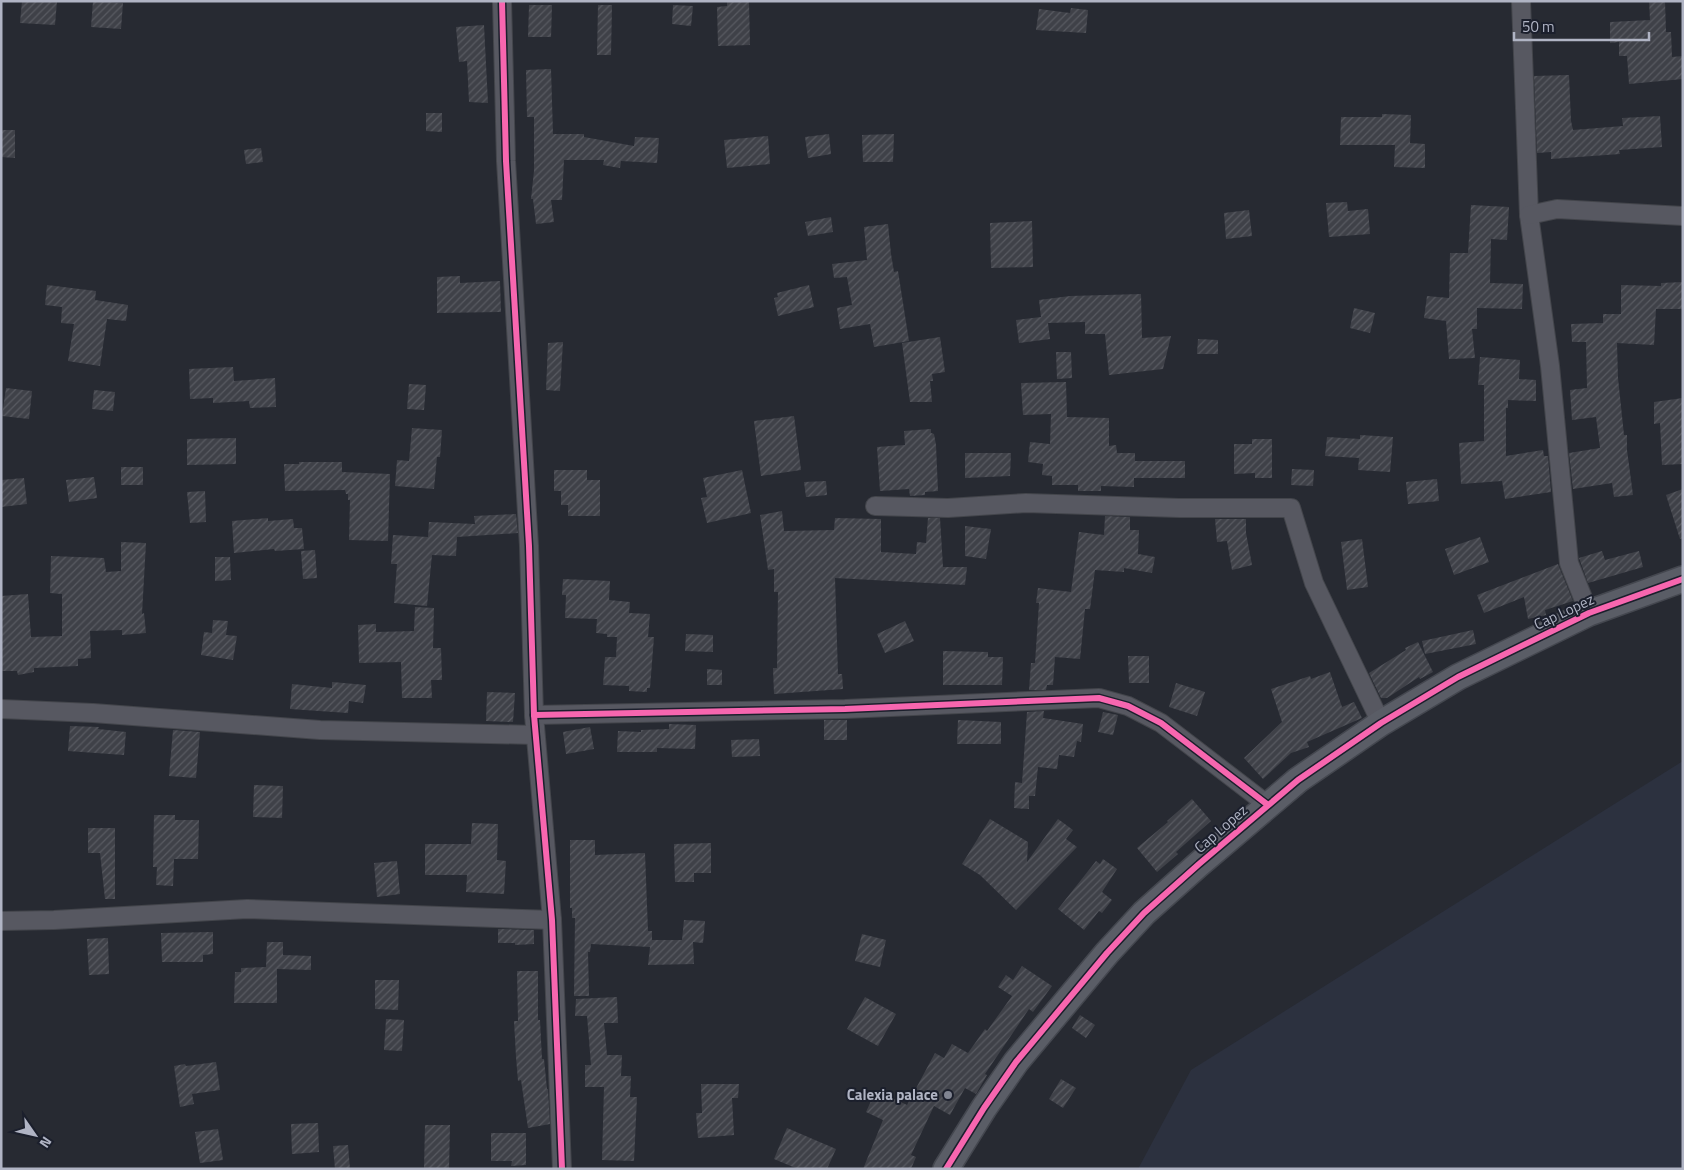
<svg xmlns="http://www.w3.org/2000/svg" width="1684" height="1170" font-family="'Titillium Web',sans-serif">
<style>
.airport{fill:#2c313f}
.building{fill:url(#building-hatch)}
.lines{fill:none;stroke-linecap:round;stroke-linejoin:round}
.street-casing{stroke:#43454b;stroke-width:20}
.secondary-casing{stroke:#44474f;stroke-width:28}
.street{stroke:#575861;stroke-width:18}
.secondary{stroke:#5a5d66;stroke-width:25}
.cycleway-casing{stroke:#1b1f2c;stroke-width:9}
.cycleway{stroke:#f766af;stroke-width:6}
.poi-dot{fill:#808491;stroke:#1b1f2c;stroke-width:2}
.labels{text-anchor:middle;stroke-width:4;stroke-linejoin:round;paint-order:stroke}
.street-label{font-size:15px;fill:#b0b4c4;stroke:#1b1f2c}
.poi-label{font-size:15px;font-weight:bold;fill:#b0b4c4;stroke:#1b1f2c;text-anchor:end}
</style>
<defs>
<pattern id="building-hatch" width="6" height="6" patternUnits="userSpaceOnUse" patternTransform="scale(1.25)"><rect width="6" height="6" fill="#3f4148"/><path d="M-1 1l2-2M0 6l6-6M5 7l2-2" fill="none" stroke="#585a61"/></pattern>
</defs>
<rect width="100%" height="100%" fill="#272a32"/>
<!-- airport -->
<path class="airport" d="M1683 761V1169H1138L1191 1070Z"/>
<!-- building -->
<g class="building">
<path d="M22 1H57L55 25 20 23Z"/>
<path d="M93 1 123 3 121 29 91 27Z"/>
<path d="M727 1H749L750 45 718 46 717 7 727 6Z"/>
<path d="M1649 1H1665L1666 32H1671L1672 57 1683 56V79L1629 84 1627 56H1619V42L1610 43V22L1650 20Z"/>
<path d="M529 5H552L551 37H528Z"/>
<path d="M598 5H612L611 55H597Z"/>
<path d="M673 5 693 6 691 26 672 24Z"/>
<path d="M1071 8 1088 10 1086 33 1036 30 1039 9 1070 13Z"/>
<path d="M484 25 488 103 469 102 467 61 459 62 456 27Z"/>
<path d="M551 69 553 134H584V137L634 146 635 137 659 138 657 163 621 161 620 168 603 165 604 160H564L562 200H551L554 222 536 224 533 199H531L534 171V117H527L526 70Z"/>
<path d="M1569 75 1571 121 1573 130 1623 126 1622 118 1660 116 1662 147 1619 150 1620 154 1551 159V152L1537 153 1534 76Z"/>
<path d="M426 113H442V132L426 131Z"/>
<path d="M1382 114 1411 115 1410 143 1425 144V168L1394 167 1395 145H1340L1341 117H1382Z"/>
<path d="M1 130H15V158L1 157Z"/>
<path d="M829 134 831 154 808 158 805 137Z"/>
<path d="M894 134 893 162H863L862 135Z"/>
<path d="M768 136 770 164 727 168 724 140Z"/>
<path d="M261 148 263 162 246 164 244 150Z"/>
<path d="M1347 202 1348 211 1368 209 1370 234 1329 237 1326 203Z"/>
<path d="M1471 205 1509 207 1507 240 1491 239 1490 283 1523 284 1522 309 1477 308V329H1472L1475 358 1449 359 1446 321 1424 318 1427 296 1449 298 1450 253H1468Z"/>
<path d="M1249 210 1252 236 1226 239 1224 213Z"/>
<path d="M831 217 833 232 808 236 805 222Z"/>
<path d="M1032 221 1033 267 991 268 990 223Z"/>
<path d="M888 224 891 254 894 272 898 271 909 341 874 347 870 324 840 329 837 308 852 305 847 277 834 278 832 264 867 260 864 227Z"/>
<path d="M460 276V283L500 281 501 312 437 313V277Z"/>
<path d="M1683 282V309H1656L1654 345 1617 343 1618 378 1624 435H1627V450L1633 495 1614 497 1612 483 1573 489 1569 453 1600 448 1596 417 1572 420 1570 390 1587 388 1586 342H1572L1571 324 1603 323V314H1621V285L1661 286V283Z"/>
<path d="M47 285 96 291 95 300 128 305 126 321 107 319 100 366 68 361 74 324 61 323 62 307 45 305Z"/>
<path d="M809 285 814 307 778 316 774 298 778 297 777 293Z"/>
<path d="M1141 294 1142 338 1171 336 1163 369 1109 375 1105 334H1085V322L1048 323 1050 339 1019 343 1016 320 1041 317 1039 300 1070 296Z"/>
<path d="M1354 308 1375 313 1370 333 1350 328Z"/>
<path d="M940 337 945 372 932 374 933 381H930L932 402H910L902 343Z"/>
<path d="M1198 339 1218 340V354H1197Z"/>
<path d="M563 342 560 391 546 390 548 343Z"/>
<path d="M1056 352H1071L1072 378 1057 379Z"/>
<path d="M1480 357 1520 360 1519 379 1536 380V401L1508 400V408H1506V456L1543 450 1544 456H1548L1551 492 1505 499 1502 481 1461 484 1459 443 1484 441V385H1478Z"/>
<path d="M233 367 234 381 275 378 276 407 250 408 249 401 213 403V398L190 399 189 369Z"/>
<path d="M1066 382 1067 417 1109 418V446L1116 445 1117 453H1135V461H1185V478H1134V487L1101 486V491H1078V485H1052V476L1042 475 1043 464 1028 462 1030 442 1050 444 1051 414 1023 415 1021 383Z"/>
<path d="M409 384 426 385 424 410 407 409Z"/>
<path d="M6 388 32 391 29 419 2 416Z"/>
<path d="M94 390 115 392 113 411 92 409Z"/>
<path d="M1683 398V464L1662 465 1660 423 1654 424V402Z"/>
<path d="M794 416 801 470 761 476 754 421Z"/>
<path d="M412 428 442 430 440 457H437L434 489 395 486 397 460 409 461Z"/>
<path d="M931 429V433L934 434 936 445 938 491 925 492V495L910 496 909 489 880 491 877 447 905 445 904 431Z"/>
<path d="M1360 435 1393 437 1390 472 1358 470 1359 458 1325 456 1327 437 1360 439Z"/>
<path d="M236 438V464L187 465V439Z"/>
<path d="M1252 439H1272V478H1255V473L1234 474V444H1252Z"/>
<path d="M965 453H1011L1010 476 965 478Z"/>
<path d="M299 462H342V472L390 474 388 541 349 540 350 500H348V494H346L345 490 285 491 284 464H299Z"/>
<rect x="121" y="467" width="22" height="18"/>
<path d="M1292 469 1314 470 1313 486 1291 485Z"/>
<path d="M554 470H587V480H600V516H568V505H561V491H554Z"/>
<path d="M742 470 751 513 707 523 701 498 707 497 703 478Z"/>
<path d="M94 477 97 498 69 502 66 480Z"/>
<path d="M24 478 27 504 1 507V480Z"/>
<path d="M1437 479 1439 501 1408 504 1406 482Z"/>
<path d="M826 481 827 495 806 497 804 482Z"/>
<path d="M1683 489V538L1680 539 1666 495Z"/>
<path d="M205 491 206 522 190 523 187 492Z"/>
<path d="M782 511 784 531 834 530 835 518 881 519V552L916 554 917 542 926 543 928 518H940L943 567H967L965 585 835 578 838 674H842L843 689 774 694 773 668H777L778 592H774V569L768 570 760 515Z"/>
<path d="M516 514 518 533 457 537 456 556 432 555 427 606 394 603 397 564H391L393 535 428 537 429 522 475 524 474 516Z"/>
<path d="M1105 516 1130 517V530H1139L1138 554 1155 557 1152 573 1124 568V572L1095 570 1090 609H1085L1080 659 1055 657 1053 685H1047L1046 690H1029L1031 663H1035L1039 603H1036L1038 588 1071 592 1079 532 1104 535Z"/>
<path d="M268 518V521L293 519 294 528H302L304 549 275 551 274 549 234 553 232 521Z"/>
<path d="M1215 519H1246V533L1252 565 1232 570 1227 541 1217 542Z"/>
<path d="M965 526 991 529 986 559 965 556Z"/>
<path d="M1480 537 1489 562 1454 575 1445 549Z"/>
<path d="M1362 539 1368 587 1347 590 1341 542Z"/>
<path d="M121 542 146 543 142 614 144 613 146 633 122 635V630L90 631 91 658 78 659V666L34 668V672L18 675 17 671H1V596L28 594 31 637 62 636V594L50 593 51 556 104 558 106 572 121 571Z"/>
<path d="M315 550 317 578 303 579 301 551Z"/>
<path d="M1602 551 1605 560 1639 551 1643 567 1588 583 1579 558Z"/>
<path d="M215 557H230L231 580 215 581Z"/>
<path d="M1558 564 1573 601 1545 610 1546 615 1528 619 1524 597 1484 613 1477 595Z"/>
<path d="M563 579 610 581 609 600 630 602 629 613 650 614 648 637H654L650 688H647V692L629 691V686L603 685 605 657H616L617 637H607V634L596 633 597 619 565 618 566 595H562Z"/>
<path d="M415 607 434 608 433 648H441L442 680H431L432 698H402L401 662 359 663 358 625 376 624V632L414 631Z"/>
<path d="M213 620 228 621 226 635 237 636 233 660 201 655 204 632 212 633Z"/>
<path d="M905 621 914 641 885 653 877 634Z"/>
<path d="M1473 630 1476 644 1425 654 1422 641Z"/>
<path d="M686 634 713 635V652L685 651Z"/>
<path d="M1418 642 1433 672 1420 679 1419 677 1387 698H1381L1369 673 1406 650 1405 648Z"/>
<path d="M943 651 988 652V657H1003L1002 685H943Z"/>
<path d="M1128 656H1149V683H1129Z"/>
<path d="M707 669 722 670V685H707Z"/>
<path d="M1330 672 1342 707 1354 702 1362 718 1307 742 1309 747 1291 753 1263 779 1244 758 1282 722 1271 689 1310 676 1311 679Z"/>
<path d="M332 682 366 685 363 703 349 701 348 713 290 709 292 684 332 688Z"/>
<path d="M1176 683 1205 692 1197 716 1169 707Z"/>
<path d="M487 692 515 693 513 722 486 721Z"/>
<path d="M1044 711 1043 718 1083 724 1081 742 1077 741 1074 757 1059 755 1057 769 1038 767 1035 796H1029V809L1014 808 1015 782 1022 783 1027 712Z"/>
<path d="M1103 712 1118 715 1113 735 1098 732Z"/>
<rect x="824" y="720" width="23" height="20"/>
<path d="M958 720 1001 722V744H957Z"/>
<path d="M669 724 696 725 695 749 657 748V752H617L618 731 641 732V730L669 729Z"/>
<path d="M70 726 99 727 98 729 126 732 124 755 68 751Z"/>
<path d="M590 727 594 749 566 754 563 732Z"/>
<path d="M173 730 200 732 196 778 169 776Z"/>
<path d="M759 739 760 756 732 757 731 740Z"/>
<path d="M254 785 283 786 282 818 253 817Z"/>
<path d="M1192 799 1211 821 1176 852 1178 854 1157 872 1137 848 1168 822 1167 821Z"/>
<path d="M154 815H175V820H199L198 859H174L173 886 156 885 157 867H153Z"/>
<path d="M990 819 1028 842 1027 862 1058 819 1073 830 1066 839 1077 847 1016 910 980 875 962 864Z"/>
<path d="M472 823 498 824 497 860 506 861 504 894 466 892 467 875H425V844H471Z"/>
<path d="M88 828H115V899H105L100 853H88Z"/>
<path d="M570 840H595V855L645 853 648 931H652V940H682L684 920 705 921 703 943 693 942 694 964 648 965 650 947 591 944 590 952H588L589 996H574L575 918H572V908H570Z"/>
<path d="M711 843V873H694V882H675L674 844Z"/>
<path d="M1103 859 1117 869 1102 892 1112 900 1102 913 1099 911 1084 930 1058 909 1096 861 1100 864Z"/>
<path d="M397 861 400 894 377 897 374 863Z"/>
<path d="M498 929 534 930V944L515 945V943H498Z"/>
<path d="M213 932V954L203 955V962H162L161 933Z"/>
<path d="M862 934 886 940 880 967 855 961Z"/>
<path d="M108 938 109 974 89 975 87 939Z"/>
<path d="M267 942H283V955L311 956V970L277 969V1003H234L235 972H241V968L266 967Z"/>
<path d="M1022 966 1052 986 1033 1012 1029 1009 985 1074 987 1075 976 1094 965 1088 950 1115 934 1106 911 1155 916 1157 911 1169H863L883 1120 866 1112 876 1090 907 1105 935 1053 944 1058 952 1044 968 1053 985 1029 987 1031 1012 996 998 987 1006 975 1013 980Z"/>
<path d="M517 971H538V1020H540L542 1059H544L547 1089H548L550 1124 528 1128 521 1080 518 1081 516 1057 514 1021H518Z"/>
<path d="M375 980H399L398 1010 375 1009Z"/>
<path d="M617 997 618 1023H604L607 1055H622L621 1076H631L630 1097H637L634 1161 602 1160 604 1087H585V1065H591L587 1016H575L576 999Z"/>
<path d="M865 997 896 1014 878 1046 847 1029Z"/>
<path d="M1080 1015 1095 1025 1086 1038 1072 1028Z"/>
<path d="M386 1019 404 1020 402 1051 384 1050Z"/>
<path d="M216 1062 220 1090 192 1094 194 1104 180 1107 174 1066 185 1064 186 1066Z"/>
<path d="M1061 1079 1076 1088 1063 1108 1049 1099Z"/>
<path d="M701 1084H739L738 1098H732L734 1135 698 1138 696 1113H702Z"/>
<path d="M318 1123 319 1152 292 1154 291 1124Z"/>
<path d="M425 1125H450L449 1169H424Z"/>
<path d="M787 1128 836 1149 827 1169H798L774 1159Z"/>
<path d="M218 1129 223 1160 200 1163 195 1132Z"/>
<path d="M491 1133H526V1165L511 1166 512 1161H491Z"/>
<path d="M348 1145 350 1169H335L333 1146Z"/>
</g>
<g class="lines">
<defs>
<g id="street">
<path d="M502 1 506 161 529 546 534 715 552 920 562 1169"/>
<path d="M1521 1 1529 215 1550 366 1569 563 1589 613"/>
<path d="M1529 215 1557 209 1683 216"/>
<path d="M875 506 948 508 1026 503 1179 508H1291L1314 583 1381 723"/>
<path d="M1 709 93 713 320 730 535 735"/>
<path d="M534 715 845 709 1099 698 1128 706 1161 723 1268 805"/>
<path d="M1 921 54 920 247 909 552 920"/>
</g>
<path id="secondary" d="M946 1169 984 1108 1016 1062 1107 953 1144 913 1199 864 1298 780 1381 723 1458 677 1589 613 1683 579"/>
</defs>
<!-- street casing -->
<use href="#street" class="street-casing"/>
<!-- secondary casing -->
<use href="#secondary" class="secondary-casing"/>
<!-- street -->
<use href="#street" class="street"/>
<!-- secondary -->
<use href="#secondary" class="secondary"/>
<defs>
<g id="cycleway">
<path d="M502 1 506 161 529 546 534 715 552 920 562 1169"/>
<path d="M534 715 845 709 1099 698 1128 706 1161 723 1268 805"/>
<path d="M946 1169 984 1108 1016 1062 1107 953 1144 913 1199 864 1298 780 1381 723 1458 677 1589 613 1683 579"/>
</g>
</defs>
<!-- cycleway casing -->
<use href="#cycleway" class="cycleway-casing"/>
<!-- cycleway -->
<use href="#cycleway" class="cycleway"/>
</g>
<!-- markers -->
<circle class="poi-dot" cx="948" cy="1095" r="5"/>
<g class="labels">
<!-- street labels -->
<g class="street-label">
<text transform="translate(1564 612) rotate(-25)" y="5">Cap Lopez</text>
<text transform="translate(1221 829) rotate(-41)" y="5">Cap Lopez</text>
</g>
<!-- poi labels -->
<g class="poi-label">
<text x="938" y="1100">Calexia palace</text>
</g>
</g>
<!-- border -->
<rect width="1684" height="1170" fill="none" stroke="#b0b4c4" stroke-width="5"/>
<!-- north arrow -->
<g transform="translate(35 1135) rotate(124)" stroke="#1b1f2c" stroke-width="4" paint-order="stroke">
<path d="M0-4L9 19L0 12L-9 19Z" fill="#b0b4c4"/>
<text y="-8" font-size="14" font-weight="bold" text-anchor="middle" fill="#b0b4c4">N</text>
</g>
<!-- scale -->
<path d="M1514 32v8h135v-8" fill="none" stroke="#b0b4c4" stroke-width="2.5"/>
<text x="1522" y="32" font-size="15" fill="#b0b4c4" stroke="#1b1f2c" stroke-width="4" paint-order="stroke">50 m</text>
</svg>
